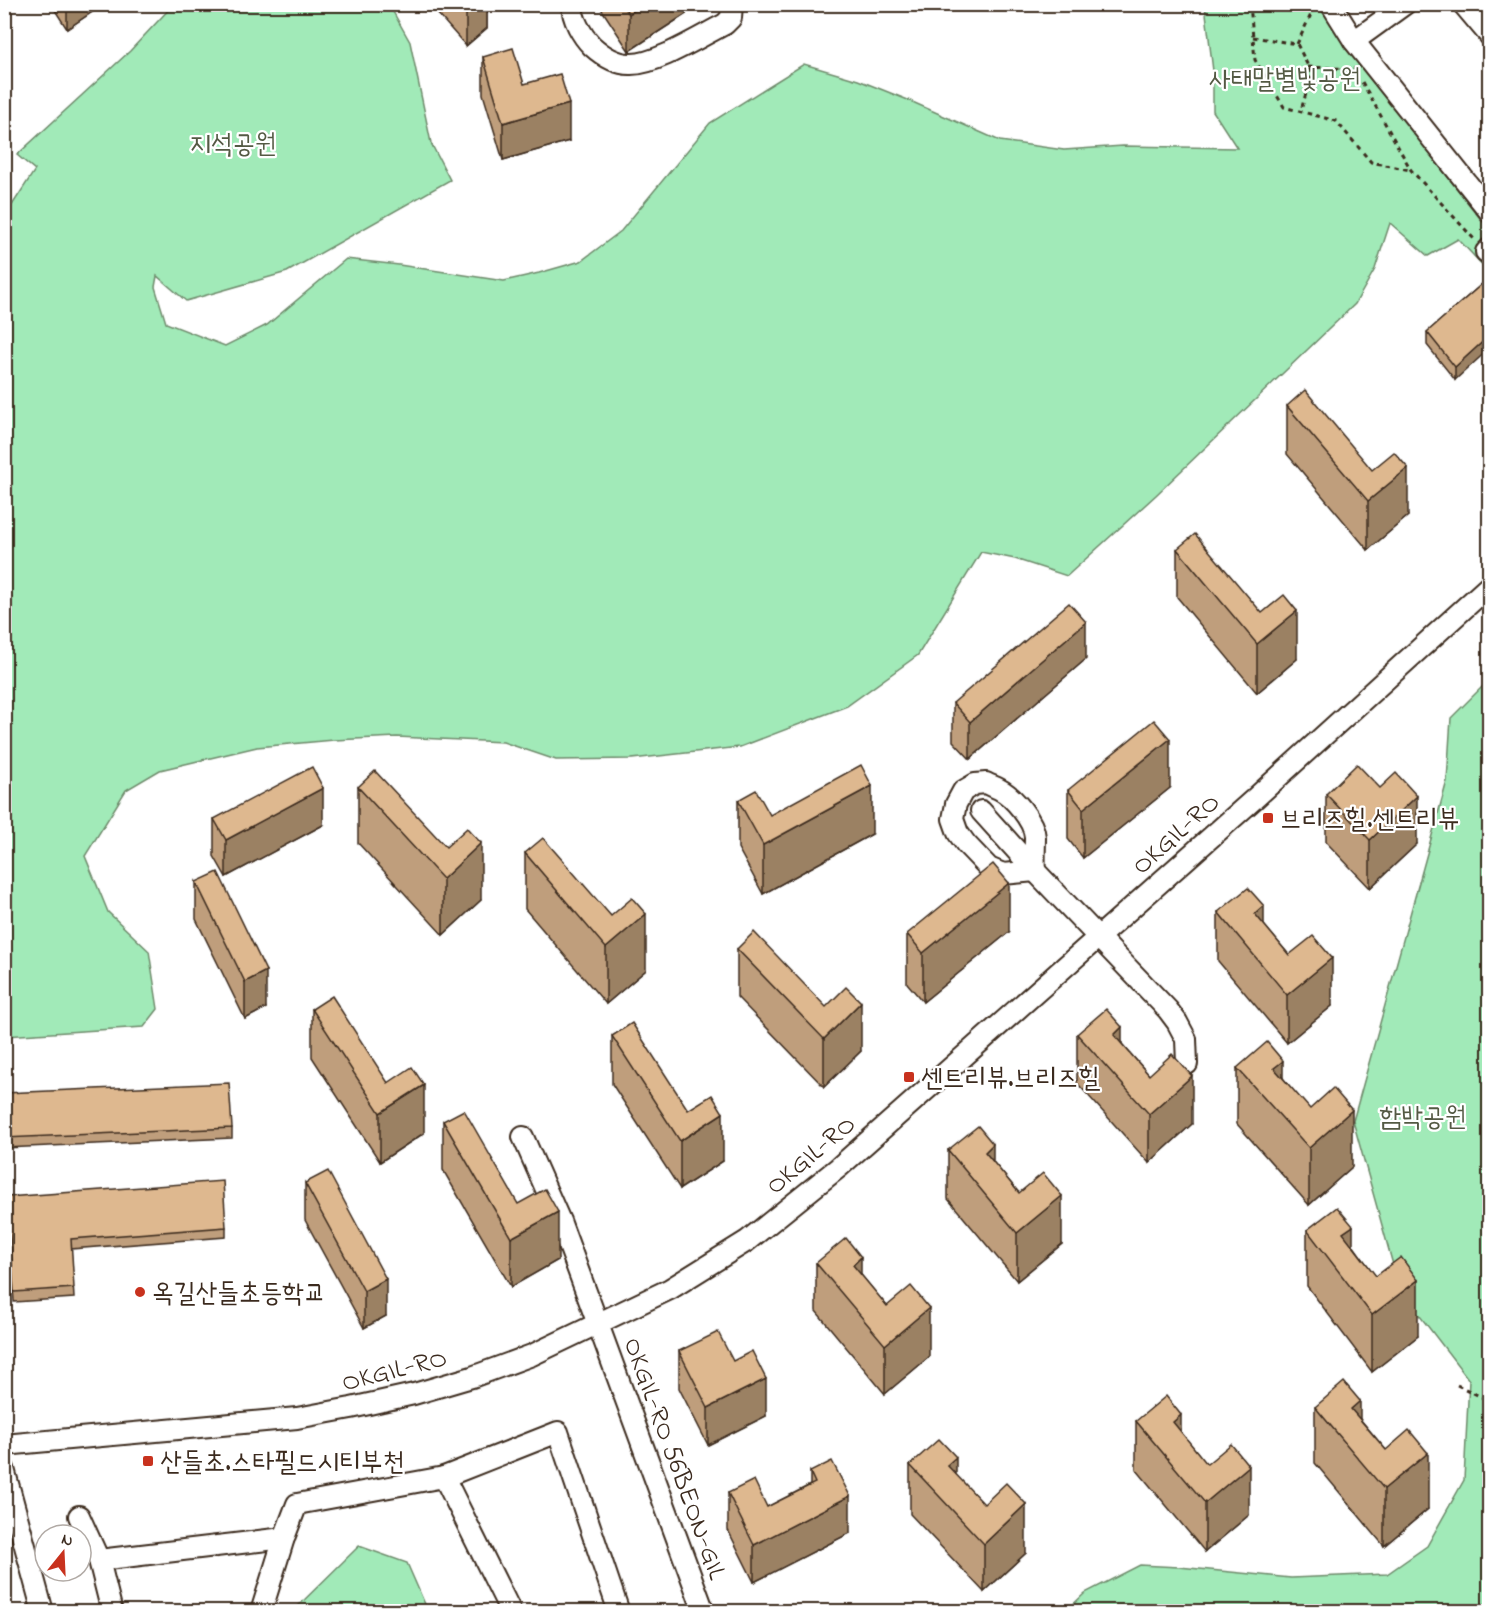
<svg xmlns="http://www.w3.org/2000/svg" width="1494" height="1616" font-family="'Indie Flower','Poor Story',sans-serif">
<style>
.green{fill:#a1eab8;stroke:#6e8a6b;stroke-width:1.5}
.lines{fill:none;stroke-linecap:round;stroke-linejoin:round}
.minor-casing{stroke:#3b2a1e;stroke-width:24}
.path{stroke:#3b2a1e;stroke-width:3;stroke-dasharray:4.5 4.5;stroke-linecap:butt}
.minor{stroke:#fff;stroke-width:20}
.wall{fill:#bf9e7b;stroke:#3b2a1e;stroke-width:1.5}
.shaded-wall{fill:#9b8164;stroke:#3b2a1e;stroke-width:1.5}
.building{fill:#deb88f;stroke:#3b2a1e;stroke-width:1.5}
.poi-dot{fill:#c8321e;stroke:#fff;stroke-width:2}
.labels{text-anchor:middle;stroke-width:4.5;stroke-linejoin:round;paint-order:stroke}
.park-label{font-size:27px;fill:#545a44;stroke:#fff}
.poi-label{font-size:27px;fill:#3b2a1e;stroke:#fff;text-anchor:start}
.street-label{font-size:27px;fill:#3b2a1e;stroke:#fff}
</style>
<rect width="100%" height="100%" fill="#fff"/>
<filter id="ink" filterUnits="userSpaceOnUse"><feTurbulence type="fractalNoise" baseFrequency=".0167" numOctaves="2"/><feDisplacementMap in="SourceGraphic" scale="12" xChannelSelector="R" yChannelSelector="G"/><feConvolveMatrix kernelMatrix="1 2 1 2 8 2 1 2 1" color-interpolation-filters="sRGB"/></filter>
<g filter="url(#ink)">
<!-- green -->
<g class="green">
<path d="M173 5H385L392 10 410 42 431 143 450 180 287 272 186 301 157 276 155 287 166 323 225 346 267 325 346 259 399 265 504 281 539 273 581 261 621 231 710 123 804 64 858 80 908 100 1000 141 1064 150 1123 146 1237 148 1213 111V71L1205 5H1321L1368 74 1489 230V272L1458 239 1428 256 1390 223 1375 269 1355 304 1156 495 1067 576 1015 559 981 552 918 655 847 706 740 747 632 759 556 760 503 742 397 737 334 740 257 747 160 770 126 790 85 856 108 912 149 951 158 1009 144 1027 5 1036V216L35 170 17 155 130 51Z"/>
<path d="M1489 680V1611L1065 1612 1085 1593 1140 1565 1179 1567 1291 1578 1387 1574 1427 1546 1464 1480 1469 1380 1400 1290 1353 1121 1447 781 1451 718Z"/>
<path d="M359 1546 407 1563 428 1611H293Z"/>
</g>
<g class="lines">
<defs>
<g id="minor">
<path d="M572 4C572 19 582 36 592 46 602 55 615 64 630 64 656 65 701 36 725 24L731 18 732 4"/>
<path d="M1331 4 1354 41 1490 212"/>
<path d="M1463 4 1490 36"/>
<path d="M1354 41 1405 4"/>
<path d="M1486 252 1490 248"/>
<path d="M986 783C990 785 995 787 999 789 1013 796 1034 821 1035 837 1035 848 1034 859 1035 871L1003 874 989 868 966 844 958 833 953 819 956 804 963 791 975 784Z"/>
<path d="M981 811 1035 871 1168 1010 1177 1022 1186 1039 1187 1064"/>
<path d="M523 1137 560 1221 704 1612"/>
<path d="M4 1445 297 1418 351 1408 414 1394 472 1377 532 1355 670 1289 747 1241 838 1168 1253 800 1490 585"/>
<path d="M4 1469 43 1612"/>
<path d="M444 1477 511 1612"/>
<path d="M79 1516 99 1560 112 1612"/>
<path d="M99 1560 284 1538"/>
<path d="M261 1612 284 1538 297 1504 444 1477 558 1432 619 1612"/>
</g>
</defs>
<!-- minor casing -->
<use href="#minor" class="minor-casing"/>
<!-- path -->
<g class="path">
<path d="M1250 4 1255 60 1284 107 1336 121 1371 162 1410 170"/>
<path d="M1253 37 1297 44 1312 74 1300 113"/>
<path d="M1297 44 1314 8"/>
<path d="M1308 67 1355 69"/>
<path d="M1362 82 1411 170 1474 239"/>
<path d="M1457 1385 1490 1401"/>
</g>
<!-- minor -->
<use href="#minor" class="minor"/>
</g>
<!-- wall -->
<g class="wall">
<path d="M51 4H104L67 29Z"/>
<path d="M429 4H487V28L466 46Z"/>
<path d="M598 4H686V14L629 51Z"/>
<path d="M483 57 524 84 569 141 503 160 483 94Z"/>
<path d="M1490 277 1455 380 1427 345V332Z"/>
<path d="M1287 406 1408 516 1368 550 1287 454Z"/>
<path d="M1177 549 1297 659 1257 693 1177 597Z"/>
<path d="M1086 659 970 759 953 741V703Z"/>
<path d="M358 787 481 900 443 935 358 843Z"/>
<path d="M1170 788 1083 858 1068 839V790Z"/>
<path d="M1326 794 1417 844 1370 888 1326 842Z"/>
<path d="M738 800 770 815 872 834 763 894 738 848Z"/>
<path d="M214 819 323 825 226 877 214 856Z"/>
<path d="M525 853 611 916 646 970 606 1004 525 909Z"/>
<path d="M196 882 266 1008 245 1019 196 919Z"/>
<path d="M1218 912 1264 925 1332 1006 1287 1043 1218 961Z"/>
<path d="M1009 932 923 1002 907 983V934Z"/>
<path d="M737 949 861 1051 824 1087 737 997Z"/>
<path d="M312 1009 388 1083 424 1133 380 1162 312 1057Z"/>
<path d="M1077 1034 1122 1044 1192 1124 1149 1163 1077 1083Z"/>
<path d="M612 1036 688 1110 723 1161 680 1189 612 1084Z"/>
<path d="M1237 1068 1283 1078 1352 1167 1309 1205 1237 1124Z"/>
<path d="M4 1093 232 1128V1138L4 1148Z"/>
<path d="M443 1121 518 1204 558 1260 511 1287 443 1170Z"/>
<path d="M948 1150 993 1162 1062 1244 1017 1281 948 1199Z"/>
<path d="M305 1183 386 1316 364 1328 305 1220Z"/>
<path d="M7 1197 226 1227V1237L71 1249 74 1298 14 1302Z"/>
<path d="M1307 1230 1353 1245 1418 1336 1372 1372 1307 1286Z"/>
<path d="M816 1263 861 1275 929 1357 885 1394 816 1311Z"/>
<path d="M679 1351 733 1361 766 1416 708 1445 679 1388Z"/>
<path d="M1315 1407 1360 1419 1386 1450 1428 1509 1384 1546 1315 1463Z"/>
<path d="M1136 1421 1181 1433 1249 1515 1205 1552 1136 1469Z"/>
<path d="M910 1465 1026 1553 984 1592 910 1514Z"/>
<path d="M810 1472 850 1533 754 1582 728 1530V1493L767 1507 810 1485Z"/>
</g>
<!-- shaded-wall -->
<g class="shaded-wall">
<path d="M67 4H104L67 29Z"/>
<path d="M471 4H487V28L466 46V9Z"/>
<path d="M644 4H686V14L629 51V14Z"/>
<path d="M569 104V141L503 160V123Z"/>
<path d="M1490 335V348L1455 380V367Z"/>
<path d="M1408 468V516L1368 550V501Z"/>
<path d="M1297 611V659L1257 693V644Z"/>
<path d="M1086 622V659L970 759V722Z"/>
<path d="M1170 739V788L1083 858V809Z"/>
<path d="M872 786V834L763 894V845Z"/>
<path d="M323 788V825L226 877V840Z"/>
<path d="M1417 796V844L1370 888V840Z"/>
<path d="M481 843V900L443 935V879Z"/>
<path d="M1009 883V932L923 1002V953Z"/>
<path d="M1264 906V955L1255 914Z"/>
<path d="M646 914V970L606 1004V948Z"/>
<path d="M1332 958V1006L1287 1043V995Z"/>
<path d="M266 971V1008L245 1019V982Z"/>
<path d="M861 1002V1051L824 1087V1039Z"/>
<path d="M1122 1027V1075L1114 1035Z"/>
<path d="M1283 1061V1117L1274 1068Z"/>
<path d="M1192 1076V1124L1149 1163V1114Z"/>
<path d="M424 1085V1133L380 1162V1113Z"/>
<path d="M1352 1110V1167L1309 1205V1148Z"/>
<path d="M723 1113V1161L680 1189V1141Z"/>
<path d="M993 1144V1193L985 1152Z"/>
<path d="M1062 1196V1244L1017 1281V1233Z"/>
<path d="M558 1212V1260L511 1287V1238Z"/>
<path d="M1353 1226V1282L1343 1233Z"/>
<path d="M861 1257V1306L853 1265Z"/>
<path d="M386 1279V1316L364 1328V1291Z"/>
<path d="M1418 1280V1336L1372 1372V1315Z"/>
<path d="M929 1308V1357L885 1394V1345Z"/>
<path d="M766 1379V1416L708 1445V1408Z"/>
<path d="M1360 1401V1458L1351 1409Z"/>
<path d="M1181 1415V1463L1173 1422Z"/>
<path d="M1428 1453V1509L1384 1546V1489Z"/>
<path d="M956 1457V1505L947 1465Z"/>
<path d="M1249 1466V1515L1205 1552V1503Z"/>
<path d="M850 1496V1533L754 1582V1545Z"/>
<path d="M1026 1504V1553L984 1592V1544Z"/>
</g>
<!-- building -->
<g class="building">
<path d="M462 4H471L466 9Z"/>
<path d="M622 4H644L629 14Z"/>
<path d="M513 48 524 84 560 74 569 104 503 123 483 57Z"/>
<path d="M1490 277V335L1455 367 1427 332Z"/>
<path d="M1305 390 1372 470 1394 452 1408 468 1368 501 1287 406Z"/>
<path d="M1195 534 1262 613 1284 595 1297 611 1257 644 1177 549Z"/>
<path d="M1069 603 1086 622 970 722 953 703Z"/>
<path d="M1154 720 1170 739 1083 809 1068 790Z"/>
<path d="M1357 764 1380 788 1396 773 1417 796 1370 840 1326 794Z"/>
<path d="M861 765 872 786 763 845 738 800 756 790 770 815Z"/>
<path d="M312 767 323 788 226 840 214 819Z"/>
<path d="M375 771 446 847 467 828 481 843 443 879 358 787Z"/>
<path d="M543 838 611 916 632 898 646 914 606 948 525 853Z"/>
<path d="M993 864 1009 883 923 953 907 934Z"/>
<path d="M218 872 266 971 245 982 196 882Z"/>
<path d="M1248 888 1264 906 1255 914 1289 955 1313 936 1332 958 1287 995 1218 912Z"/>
<path d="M754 932 826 1007 846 987 861 1002 824 1039 737 949Z"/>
<path d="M332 996 388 1083 412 1067 424 1085 380 1113 312 1009Z"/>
<path d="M1106 1009 1122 1027 1114 1035 1149 1075 1172 1054 1192 1076 1149 1114 1077 1034Z"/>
<path d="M632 1023 688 1110 712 1095 723 1113 680 1141 612 1036Z"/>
<path d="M1267 1042 1283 1061 1274 1068 1310 1109 1333 1088 1352 1110 1309 1148 1237 1068Z"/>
<path d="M229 1083 232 1128 4 1138V1093Z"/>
<path d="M464 1110 518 1204 545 1189 558 1212 511 1238 443 1121Z"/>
<path d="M978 1126 993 1144 985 1152 1019 1193 1043 1173 1062 1196 1017 1233 948 1150Z"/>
<path d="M328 1171 386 1279 364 1291 305 1183Z"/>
<path d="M223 1181 226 1227 71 1239 74 1288 14 1292 7 1197Z"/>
<path d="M1337 1207 1353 1226 1343 1233 1376 1276 1401 1257 1418 1280 1372 1315 1307 1230Z"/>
<path d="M846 1238 861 1257 853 1265 887 1306 911 1286 929 1308 885 1345 816 1263Z"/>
<path d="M718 1332 733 1361 752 1351 766 1379 708 1408 679 1351Z"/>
<path d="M1344 1382 1360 1401 1351 1409 1386 1450 1409 1430 1428 1453 1384 1489 1315 1407Z"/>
<path d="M1166 1396 1181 1415 1173 1422 1207 1464 1231 1444 1249 1466 1205 1503 1136 1421Z"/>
<path d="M939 1439 956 1457 947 1465 984 1504 1006 1483 1026 1504 984 1544 910 1465Z"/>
<path d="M832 1461 850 1496 754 1545 728 1493 754 1480 767 1507 815 1483 810 1472Z"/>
</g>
</g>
<!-- markers -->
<g class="poi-dot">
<rect x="1262" y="812" width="12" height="12" rx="3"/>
<rect x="903" y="1071" width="12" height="12" rx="3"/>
<circle cx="140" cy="1292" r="6"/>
<rect x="142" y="1455" width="12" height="12" rx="3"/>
</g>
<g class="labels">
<!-- park labels -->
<g class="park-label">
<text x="1285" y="87">사태말별빛공원</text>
<text x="233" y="152">지석공원</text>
<text x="1423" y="1125">함박공원</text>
</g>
<!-- poi labels -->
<g class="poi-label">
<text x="1280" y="827">브리즈힐.센트리뷰</text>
<text x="921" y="1086">센트리뷰.브리즈힐</text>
<text x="152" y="1301">옥길산들초등학교</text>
<text x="160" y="1470">산들초.스타필드시티부천</text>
</g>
<!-- street labels -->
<g class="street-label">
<text transform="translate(1175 833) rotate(-42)" y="9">OKGIL-RO</text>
<text transform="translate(810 1154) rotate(-40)" y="9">OKGIL-RO</text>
<text transform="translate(394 1369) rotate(-14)" y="9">OKGIL-RO</text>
<text transform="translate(676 1458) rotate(70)" y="9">OKGIL-RO 56BEON-GIL</text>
</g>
</g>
<!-- margin -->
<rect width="1494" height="1616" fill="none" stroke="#fff" stroke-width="24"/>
<rect x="12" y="12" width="1470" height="1592" fill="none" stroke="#3b2a1e" stroke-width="2" filter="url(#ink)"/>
<!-- north arrow -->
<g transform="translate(63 1553) rotate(18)"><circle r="28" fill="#ffffff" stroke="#b1aaa5" stroke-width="1.5"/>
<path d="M0-4.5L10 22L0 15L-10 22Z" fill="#c8321e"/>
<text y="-9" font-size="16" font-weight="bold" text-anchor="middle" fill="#3b2a1e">N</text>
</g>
</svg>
